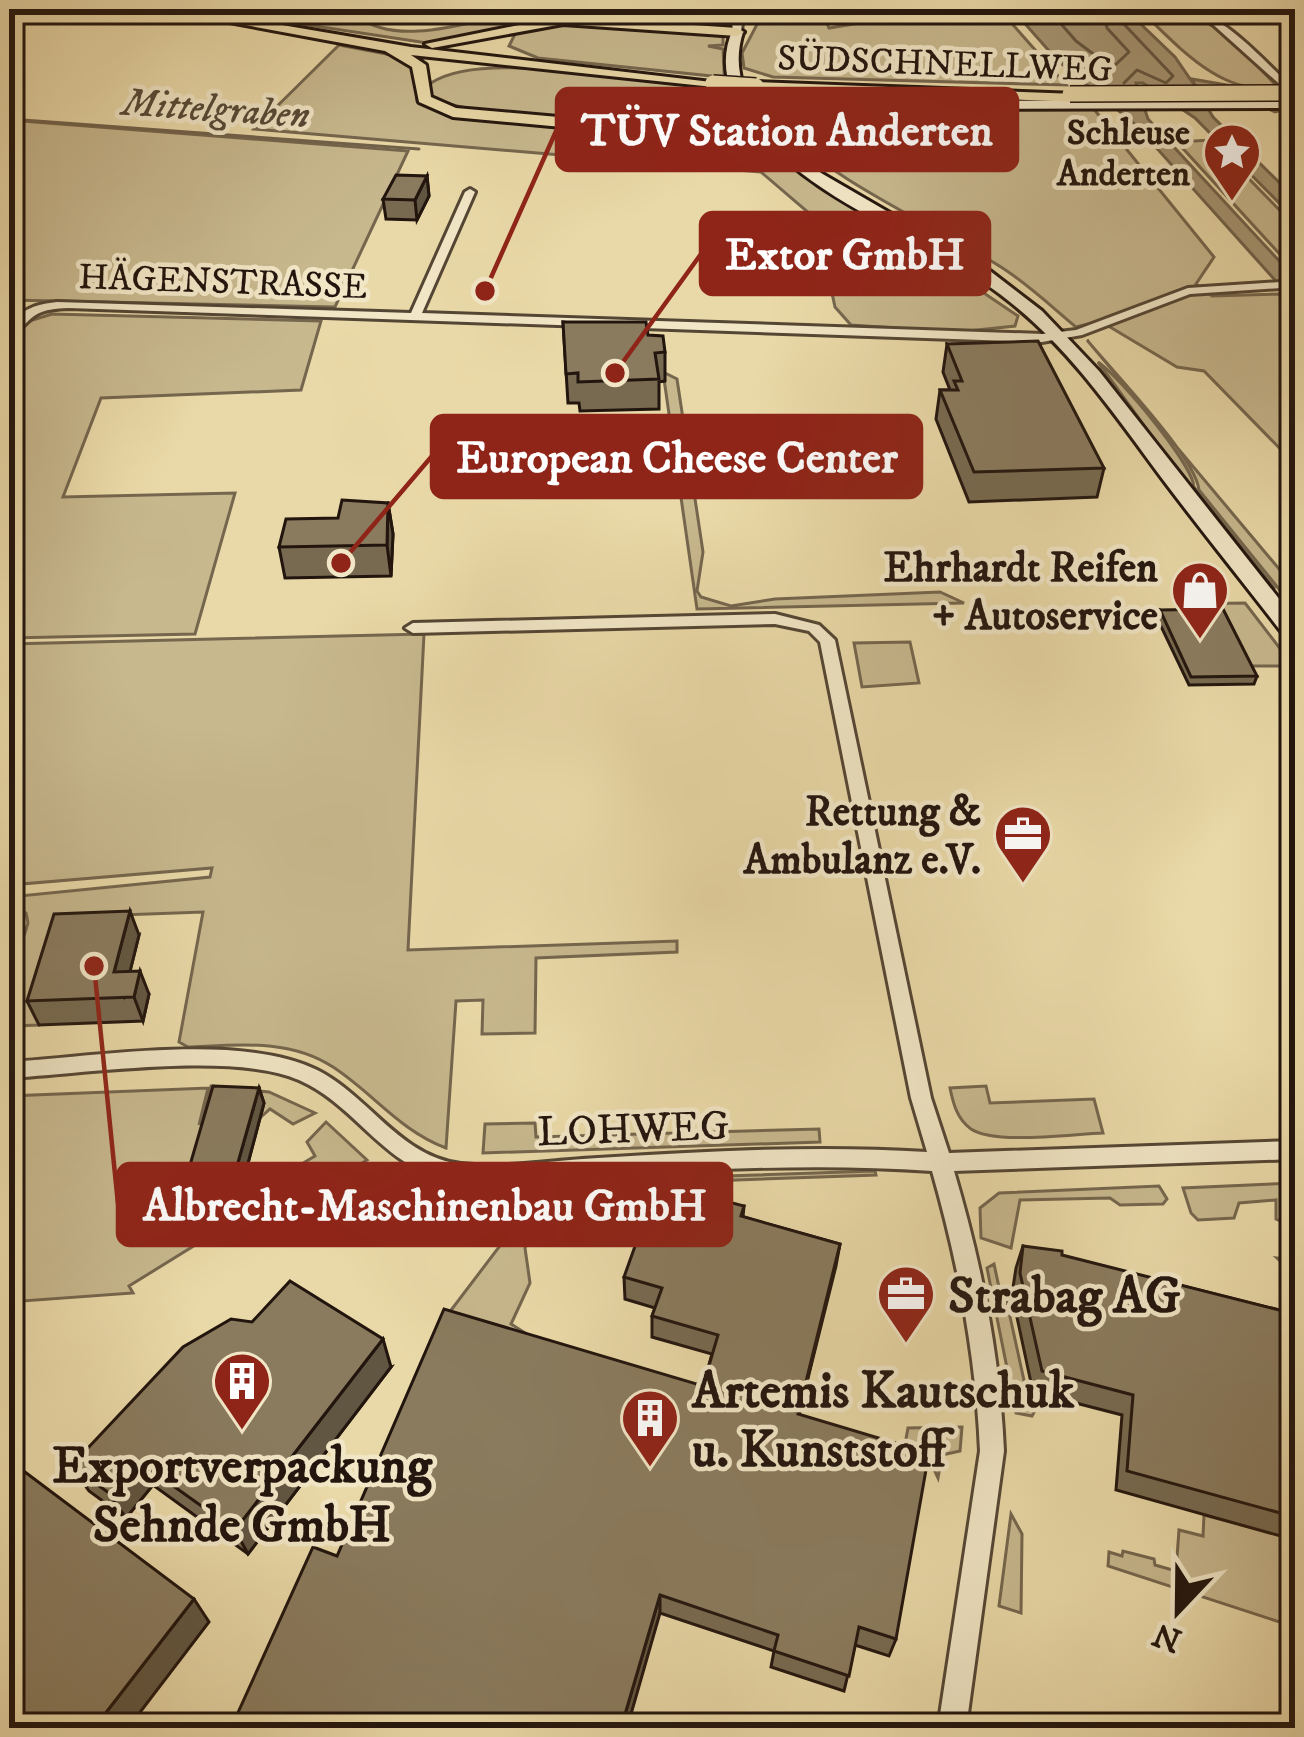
<svg xmlns="http://www.w3.org/2000/svg" width="1304" height="1737" font-family="'IM FELL DW Pica',serif">
<style>
.green{fill:#c8b88e;stroke:#75664e;stroke-width:3}
.water{fill:#a69674;stroke:#71624b;stroke-width:3}
.lines{fill:none;stroke-linecap:round;stroke-linejoin:round}
.shore{stroke:#645641;stroke-width:3}
.stream{stroke:#71624b;stroke-width:3}
.minor-casing{stroke:#544634;stroke-width:6}
.tertiary-casing{stroke:#544634;stroke-width:6}
.secondary-casing{stroke:#22150e;stroke-width:6}
.trunk-casing{stroke:#22150e;stroke-width:6}
.minor{fill:#f1e6c6;fill-rule:evenodd}
.tertiary{fill:#f1e6c6;fill-rule:evenodd}
.secondary{fill:#f1e6c6;fill-rule:evenodd}
.trunk{fill:#ead9a8;fill-rule:evenodd}
.trunk-bridge-casing{stroke:#22150e;stroke-width:18;stroke-linecap:butt}
.trunk-bridge{stroke:#ead9a8;stroke-width:15}
.wall{fill:#776a51;stroke:#22150e;stroke-width:3}
.shaded-wall{fill:#615642;stroke:#22150e;stroke-width:3}
.building{fill:#8a7b5e;stroke:#22150e;stroke-width:3}
.labels{text-anchor:middle;stroke-width:9;stroke-linejoin:round;paint-order:stroke}
.far-street-label{font-size:36px;fill:#22150e;stroke:#f1e6c6}
.far-poi-label{font-size:36px;font-weight:bold;fill:#22150e;stroke:#f1e6c6;text-anchor:end}
.far-water-label{font-size:39px;font-style:italic;fill:#574937;stroke:#f1e6c6}
.poi-label{font-size:42px;font-weight:bold;fill:#22150e;stroke:#f1e6c6;text-anchor:end}
.street-label{font-size:42px;fill:#22150e;stroke:#f1e6c6}
.near-poi-label{font-size:51px;font-weight:bold;fill:#22150e;stroke:#f1e6c6;text-anchor:start}
.leader{fill:none;stroke:#8f2418;stroke-width:4.5}
.callout-dot{fill:#8f2418;stroke:#f1e6c6;stroke-width:4.5}
.callout{fill:#8f2418;stroke:#8f2418;stroke-width:4.5}
.callout-label{font-size:45px;text-anchor:middle;font-weight:bold;fill:#fff}
</style>
<rect width="100%" height="100%" fill="#ead9a8"/>
<filter id="stains"><feTurbulence type="fractalNoise" baseFrequency=".00167" numOctaves="4"/><feColorMatrix values="0 0 0 0 .2 0 0 0 0 .09 0 0 0 0 .02 0 0 0 .5 -.17"/></filter>
<radialGradient id="worn" r=".72"><stop offset=".6" stop-color="#630" stop-opacity="0"/><stop offset="1" stop-color="#630" stop-opacity=".3"/></radialGradient>
<!-- green -->
<g class="green">
<path d="M202 9H236L295 19 393 9 357 16C403 52 487 14 539 9 567 7 597 9 625 9 657 28 707 9 741 9L729 22 718 25 561 17 427 43Z"/>
<path d="M765 9H821L829 28 879 20 883 9H999L1066 85 773 77 744 68 742 53Z"/>
<path d="M1139 9C1215 9 1229 39 1279 88 1221 97 1178 46 1139 9Z"/>
<path d="M559 22 723 36V45L708 46 723 49 725 90 733 118C702 136 451 119 428 94L431 83C486 46 644 88 713 84L711 76 538 58 509 46 516 32Z"/>
<path d="M339 45 402 57 415 69 417 101 445 114 637 134 751 136 1018 316 1015 326 958 332 851 325 835 307 816 219 761 172 254 129Z"/>
<path d="M757 89 1046 100 947 102 785 117 764 103Z"/>
<path d="M1093 108 1214 257 1196 284 1212 296 1279 294 1295 322V464L1204 371 1177 367 1100 321 1076 327C1053 308 1030 286 1004 269 955 236 814 173 788 128L950 110Z"/>
<path d="M9 120 408 151 335 307 9 300Z"/>
<path d="M1211 140 1295 226V263L1286 261 1177 142Z"/>
<path d="M52 314 321 321 301 390 101 398 63 497 235 493 195 634 9 638V353L26 322Z"/>
<path d="M1087 340 1295 588V609L1199 490C1195 456 1113 372 1087 340Z"/>
<path d="M1098 362C1118 375 1193 464 1194 487L1275 589 1169 460Z"/>
<path d="M663 372 677 379 703 552 697 591 701 597 731 606 775 599 940 592 964 603 697 609Z"/>
<path d="M1245 603 1295 668V677L1279 666H1245L1188 618 1182 604Z"/>
<path d="M424 634 408 950 677 941V952L536 958 535 1033 482 1034 483 1000 456 1001 446 1148C400 1131 373 1093 333 1067 289 1038 237 1045 188 1047L179 1042 203 912 120 915 64 938 39 1025 13 1026 9 1037V984L28 923 26 913 9 905V897L210 877 212 868 9 885V644Z"/>
<path d="M910 642 919 683 862 687 854 643Z"/>
<path d="M211 1086 269 1092 315 1113 293 1124 270 1109 261 1117 263 1103 238 1182 225 1189 180 1188 175 1206 196 1208 209 1219 315 1156 307 1142 326 1122 367 1160 257 1227 247 1213 129 1286 133 1293 9 1302V1096L208 1088 199 1125Z"/>
<path d="M986 1086 990 1103 1094 1099 1103 1133C1072 1134 995 1145 971 1129 957 1119 953 1103 950 1088Z"/>
<path d="M535 1123 536 1137 819 1129 820 1142 483 1153 485 1124Z"/>
<path d="M875 1171 876 1175 515 1188 424 1186Z"/>
<path d="M1295 1183V1627L1108 1566 1109 1552 1122 1556 1123 1551 1154 1559 1155 1565 1176 1571 1179 1530 1203 1536 1204 1515 1295 1539 1292 1272 1277 1258 1294 1260V1227L1276 1219V1200L1239 1203 1234 1218 1198 1220 1191 1213 1183 1188Z"/>
<path d="M1159 1186 1167 1199 1163 1204 1120 1205 1110 1198 1020 1200 1011 1248 981 1238 980 1208 999 1193Z"/>
<path d="M537 1197 544 1203 525 1248 530 1283 511 1324 541 1343 439 1326Z"/>
<path d="M994 1264 1000 1292 1005 1294 1027 1394 1037 1407 1032 1416 1016 1413 987 1268Z"/>
<path d="M962 1427 960 1451 942 1455 938 1478 931 1463 903 1455 908 1428Z"/>
<path d="M1011 1514 1022 1534 1021 1613 999 1606Z"/>
</g>
<!-- water -->
<path class="water" d="M1012 9H1125L1175 57 1197 89 1192 79 1238 87 1282 110 1275 112 1234 92 1199 93 1213 117 1295 198V219L1195 118 1143 83H1136L1148 119 1295 278V310L1274 279 1136 125 1057 60Z"/>
<g class="lines">
<!-- shore -->
<g class="shore">
<path d="M1048 9 1076 41 1112 68 1129 52 1107 28 1103 9"/>
<path d="M1118 9 1121 21 1173 76 1166 83 1137 70 1124 83"/>
</g>
<!-- stream -->
<g class="stream">
<path d="M251 9 296 17"/>
<path d="M309 18 373 9"/>
<path d="M9 119 419 149"/>
</g>
<defs>
<g id="minor">
<path d="M1179 9C1222 9 1264 62 1295 90V98L1208 20Z"/>
<path d="M470 189 475 192 422 313 1042 334 1076 330 1188 288 1295 281V287L1190 294 1082 335 1042 342 69 308C31 309 34 318 9 339V326C21 309 37 304 57 302L411 313 465 192Z"/>
<path d="M775 614 819 625 835 640 931 1098 949 1153 1295 1141V1159L954 1171C981 1262 1000 1356 1004 1451L966 1728H938L980 1451C976 1356 958 1262 932 1171 820 1163 707 1169 595 1176 550 1179 503 1188 458 1182 385 1172 360 1107 299 1080 234 1051 83 1074 9 1078V1062C95 1057 240 1032 317 1070 369 1096 400 1157 461 1164 506 1169 553 1160 598 1158 707 1151 818 1145 927 1152L911 1098 820 642 809 631 775 624 413 633 405 628 413 623Z"/>
</g>
<path id="tertiary" d="M744 9H756L742 21 741 34H733L732 20Z"/>
<path id="secondary" d="M733 29 743 32C733 64 741 91 760 118L962 101 1295 100V108L962 109 767 125 821 173 990 271 1042 311 1099 371 1295 619V641L1287 639C1246 586 1204 534 1164 481 1117 418 1072 351 1010 302 929 236 815 207 749 122 728 95 718 62 733 29Z"/>
<g id="trunk">
<path d="M159 9H189L411 47 720 83 713 87 411 55 426 65 431 97 456 108 659 126 761 123 769 128 761 133 659 136 453 117 419 102 412 67 385 51Z"/>
<path d="M563 16 737 28 744 32 737 36 563 24 432 48 425 44Z"/>
<path d="M756 82 1103 95 1110 99 1103 103 751 89Z"/>
</g>
</defs>
<!-- minor casing -->
<use href="#minor" class="minor-casing"/>
<!-- tertiary casing -->
<use href="#tertiary" class="tertiary-casing"/>
<!-- secondary casing -->
<use href="#secondary" class="secondary-casing"/>
<!-- trunk casing -->
<use href="#trunk" class="trunk-casing"/>
<!-- minor -->
<use href="#minor" class="minor"/>
<!-- tertiary -->
<use href="#tertiary" class="tertiary"/>
<!-- secondary -->
<use href="#secondary" class="secondary"/>
<!-- trunk -->
<use href="#trunk" class="trunk"/>
<defs>
<g id="trunk-bridge">
<path d="M713 83 756 86"/>
<path d="M1070 94 1295 93"/>
</g>
</defs>
<!-- trunk-bridge casing -->
<use href="#trunk-bridge" class="trunk-bridge-casing"/>
<!-- trunk-bridge -->
<use href="#trunk-bridge" class="trunk-bridge"/>
</g>
<!-- wall -->
<g class="wall">
<path d="M427 176 429 196 417 220 386 219 383 199Z"/>
<path d="M563 322 648 335 665 352V381L659 382V409L580 411 579 403H568Z"/>
<path d="M947 344 1104 468 1097 497 969 502 936 419 940 390H950L943 372Z"/>
<path d="M388 503 393 534 391 576 285 578 279 547 338 518Z"/>
<path d="M1160 610 1257 676 1254 684 1189 685 1157 618Z"/>
<path d="M139 935 130 971 149 994 143 1021 39 1025 27 1001Z"/>
<path d="M259 1088 264 1103 243 1182 196 1180 190 1165Z"/>
<path d="M703 1206H744L743 1217 840 1244 799 1415 896 1639 889 1656 855 1645 844 1691 771 1667 774 1651 660 1613 337 1556 703 1386 712 1354 652 1337V1316L655 1308 625 1299 624 1277Z"/>
<path d="M1023 1246 1295 1314V1540L1116 1490 1122 1415 1033 1392 1012 1294 1016 1268Z"/>
<path d="M391 1367 248 1554 153 1485 126 1518 89 1491 71 1466Z"/>
</g>
<!-- shaded-wall -->
<g class="shaded-wall">
<path d="M427 176 429 196 417 220 415 200Z"/>
<path d="M388 503 393 534 391 576 387 545Z"/>
<path d="M130 911 139 935 124 996 114 972Z"/>
<path d="M140 971 149 994 143 1021 134 997Z"/>
<path d="M259 1088 264 1103 243 1182 237 1166Z"/>
<path d="M840 1244 836 1266 794 1434 798 1414Z"/>
<path d="M383 1339 391 1367 248 1554 235 1530Z"/>
<path d="M137 1460 153 1485 126 1518 109 1493Z"/>
<path d="M660 1595V1613L627 1728H621Z"/>
<path d="M194 1599 209 1622 128 1728H94Z"/>
</g>
<!-- building -->
<g class="building">
<path d="M396 175 427 176 415 200 383 199Z"/>
<path d="M563 322H646L648 335 663 336 665 352 655 353 659 379 578 382V373L566 374Z"/>
<path d="M1038 341 1104 468 974 472 940 390H958L954 381H962L947 344Z"/>
<path d="M342 500 388 503 387 545 279 547 286 519 338 518Z"/>
<path d="M1223 609 1257 676 1191 677 1160 610Z"/>
<path d="M130 911 114 972 140 971 134 997 27 1001 54 914Z"/>
<path d="M213 1086 259 1088 237 1166 190 1165Z"/>
<path d="M654 1193 703 1206 706 1196 744 1206 741 1216 840 1244 798 1414 929 1453 896 1639 859 1627 849 1676 774 1651 778 1635 660 1595 621 1728H231L313 1547 337 1556 444 1309 703 1386 718 1335 652 1316 662 1288 624 1277Z"/>
<path d="M1023 1246 1062 1251V1255L1295 1314V1517L1127 1471 1133 1395 1042 1371 1020 1273Z"/>
<path d="M290 1281 383 1339 235 1530 137 1460 109 1493 71 1466 183 1347 231 1319 252 1322Z"/>
<path d="M9 1460 194 1599 94 1728H9Z"/>
</g>
<!-- icons -->
<defs>
<symbol id="sight-pin" viewBox="-11 -11 22 30"><path d="M0 17L-7.5 6A9.5 9.5 0 1 1 7.5 6Z" fill="#8f2418" stroke="#f1e6c6"/><path d="M0-6L1.8-2.2L6-1.7L2.9 1.2L3.7 5.4L0 3.3L-3.7 5.4L-2.9 1.2L-6-1.7L-1.8-2.2Z" fill="#fff"/></symbol>
<symbol id="shop-pin" viewBox="-11 -11 22 30"><path d="M0 17L-7.5 6A9.5 9.5 0 1 1 7.5 6Z" fill="#8f2418" stroke="#f1e6c6"/><path d="M-5-2.5h2.3a2.7 3.5 0 0 1 5.4 0H5L5.5 6h-11ZM-1.5-2.5h3a1.5 2.3 0 0 0-3 0Z" fill="#fff"/></symbol>
<symbol id="office-pin" viewBox="-11 -11 22 30"><path d="M0 17L-7.5 6A9.5 9.5 0 1 1 7.5 6Z" fill="#8f2418" stroke="#f1e6c6"/><path d="M-6-3h4V-5.5h4V-3h4V5H-6ZM-1-4.5V-3h2v-1.5ZM-6 0V1H6V0Z" fill="#fff"/></symbol>
<symbol id="building-pin" viewBox="-11 -11 22 30"><path d="M0 17L-7.5 6A9.5 9.5 0 1 1 7.5 6Z" fill="#8f2418" stroke="#f1e6c6"/><path d="M-4-6H4V6H1V3H-1V6H-4ZM-2.5-4.3h1.7v1.8h-1.7ZM.8-4.3h1.7v1.8H.8ZM-2.5-1h1.7V.8h-1.7ZM.8-1h1.7V.8H.8Z" fill="#fff"/></symbol>
</defs>
<g fill-rule="evenodd">
<use href="#sight-pin" x="1199" y="119" width="66" height="90"/>
<use href="#shop-pin" x="1167" y="557" width="66" height="90"/>
<use href="#office-pin" x="990" y="801" width="66" height="90"/>
<use href="#office-pin" x="873" y="1261" width="66" height="90"/>
<use href="#building-pin" x="209" y="1348" width="66" height="90"/>
<use href="#building-pin" x="617" y="1385" width="66" height="90"/>
</g>
<g class="labels">
<!-- far-street labels -->
<g class="far-street-label">
<text transform="translate(945 62) rotate(2)" y="13">SÜDSCHNELLWEG</text>
<text transform="translate(223 280) rotate(2)" y="13">HÄGENSTRASSE</text>
</g>
<!-- far-poi labels -->
<g class="far-poi-label">
<text x="1190" y="144">Schleuse<tspan x="1190" dy="41">Anderten</tspan></text>
</g>
<!-- far-water labels -->
<g class="far-water-label">
<text transform="translate(216 107) rotate(4)" y="14">Mittelgraben</text>
</g>
<!-- poi labels -->
<g class="poi-label">
<text x="1158" y="581">Ehrhardt Reifen<tspan x="1158" dy="48">+ Autoservice</tspan></text>
<text x="981" y="825">Rettung &amp;<tspan x="981" dy="48">Ambulanz e.V.</tspan></text>
</g>
<!-- street labels -->
<g class="street-label">
<text transform="translate(633 1127) rotate(-2)" y="15">LOHWEG</text>
</g>
<!-- near-poi labels -->
<g class="near-poi-label">
<text x="948" y="1312">Strabag AG</text>
<text x="692" y="1407">Artemis Kautschuk<tspan x="692" dy="59">u. Kunststoff</tspan></text>
<text x="242" y="1482" text-anchor="middle">Exportverpackung<tspan x="242" dy="59">Sehnde GmbH</tspan></text>
</g>
</g>
<!-- callouts -->
<path class="leader" d="M485 291L557 129M615 373L701 254M341 563L432 456M94 966L118 1204"/>
<g class="callout-dot">
<circle cx="485" cy="291" r="12"/>
<circle cx="615" cy="373" r="12"/>
<circle cx="341" cy="563" r="12"/>
<circle cx="94" cy="966" r="12"/>
</g>
<g class="callout">
<rect x="557" y="89" width="460" height="81" rx="12"/>
<rect x="701" y="213" width="288" height="81" rx="12"/>
<rect x="432" y="416" width="489" height="81" rx="12"/>
<rect x="118" y="1164" width="613" height="81" rx="12"/>
</g>
<g class="callout-label">
<text x="787" y="145">TÜV Station Anderten</text>
<text x="845" y="269">Extor GmbH</text>
<text x="677" y="472">European Cheese Center</text>
<text x="425" y="1220">Albrecht-Maschinenbau GmbH</text>
</g>
<!-- margin -->
<rect width="1304" height="1737" fill="none" stroke="#ead9a8" stroke-width="48"/>
<rect x="12" y="12" width="1280" height="1713" fill="none" stroke="#22150e" stroke-width="6"/>
<rect x="24" y="24" width="1256" height="1689" fill="none" stroke="#22150e" stroke-width="3"/>
<!-- north arrow -->
<g transform="translate(1178 1611) rotate(202)" stroke="#f1e6c6" stroke-width="9" paint-order="stroke">
<path d="M0-9L21 45L0 30L-21 45Z" fill="#22150e"/>
<text y="-18" font-size="33" font-weight="bold" text-anchor="middle" fill="#22150e">N</text>
</g>
<rect width="100%" height="100%" filter="url(#stains)"/>
<rect width="100%" height="100%" fill="url(#worn)"/>
</svg>
